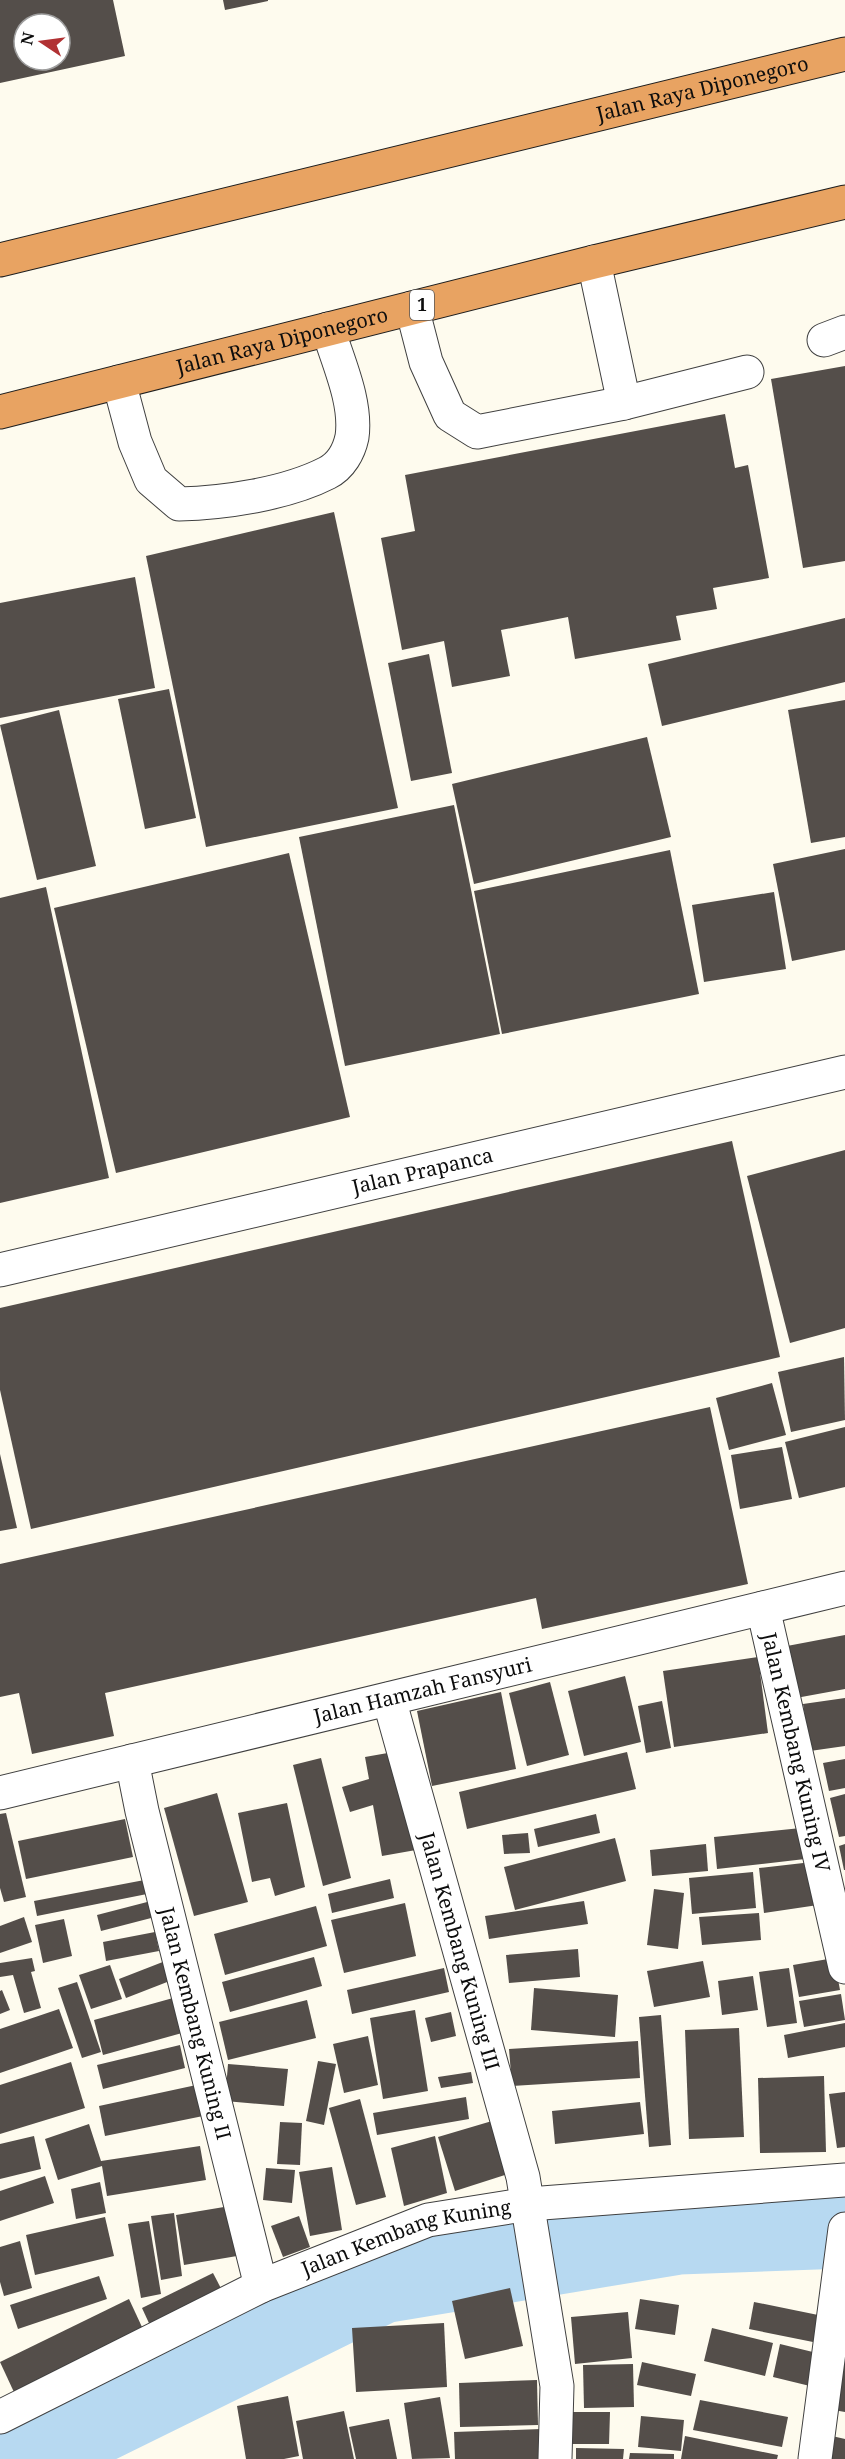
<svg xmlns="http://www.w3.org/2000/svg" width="845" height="2459" font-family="'Noto Serif',serif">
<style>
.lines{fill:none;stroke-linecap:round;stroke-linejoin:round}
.river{stroke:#b7d9f1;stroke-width:87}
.building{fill:#544e4a;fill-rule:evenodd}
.minor-casing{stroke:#404040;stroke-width:35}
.highway-casing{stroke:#1e1e1e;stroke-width:35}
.minor{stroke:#fff;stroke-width:33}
.highway{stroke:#e8a362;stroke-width:33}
.labels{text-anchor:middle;stroke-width:6;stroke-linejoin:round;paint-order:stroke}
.shield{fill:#fff;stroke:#565656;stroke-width:1.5}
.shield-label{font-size:18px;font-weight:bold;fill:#0d0d0d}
.street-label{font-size:20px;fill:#0d0d0d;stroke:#fff}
</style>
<rect width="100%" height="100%" fill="#fefbee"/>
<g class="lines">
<!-- river -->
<path class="river" d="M18 2459 381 2280 678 2231 845 2225"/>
</g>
<!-- building -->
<g class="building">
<path d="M0 0H113L125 56 0 83ZM24 24H60V60H24Z"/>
<path d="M223 0H268V1L225 10Z"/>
<path d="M845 366V561L803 568 771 379Z"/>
<path d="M725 414 735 468 748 465 769 578 713 588 717 609 676 616 681 640 575 659 568 617 501 630 510 676 452 687 444 641 402 650 381 538 415 531 405 475Z"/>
<path d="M334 512 398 808 206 847 146 556Z"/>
<path d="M135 577 155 688 0 718V603Z"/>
<path d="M845 618V682L662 726 648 664Z"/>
<path d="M429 654 452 773 411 781 388 663Z"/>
<path d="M169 689 196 818 145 829 118 699Z"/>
<path d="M845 700V837L811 843 788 710Z"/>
<path d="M59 710 96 866 37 880 0 725Z"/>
<path d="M647 737 671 837 474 884 452 784Z"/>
<path d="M454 805 500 1034 345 1066 299 837Z"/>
<path d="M845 849V950L792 961 773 864Z"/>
<path d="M670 850 699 994 502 1034 474 891Z"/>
<path d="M289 853 350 1117 116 1173 54 908Z"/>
<path d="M46 887 109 1178 0 1203V898Z"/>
<path d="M774 892 786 969 704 982 692 905Z"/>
<path d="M732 1141 780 1357 31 1529 0 1390V1308Z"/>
<path d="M845 1150V1328L790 1343 747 1176Z"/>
<path d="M844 1357 845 1420 791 1432 778 1372Z"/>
<path d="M772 1383 786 1435 729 1450 716 1398Z"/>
<path d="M710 1407 748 1584 542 1629 536 1598 105 1693 114 1736 32 1754 19 1693 0 1697V1564Z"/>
<path d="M845 1427V1487L799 1498 785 1442Z"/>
<path d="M782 1447 792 1499 740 1509 731 1455Z"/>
<path d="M0 1454 17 1528 0 1531Z"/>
<path d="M845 1635V1689L796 1698 787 1646Z"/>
<path d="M758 1657 768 1733 674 1747 663 1671Z"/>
<path d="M625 1676 641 1742 584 1756 568 1691Z"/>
<path d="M550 1682 569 1755 527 1766 509 1693Z"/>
<path d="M501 1692 516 1769 432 1786 417 1711Z"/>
<path d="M845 1698V1746L810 1751 803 1704Z"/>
<path d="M662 1701 671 1748 646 1753 638 1706Z"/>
<path d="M399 1751 416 1850 382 1856 373 1805 350 1812 342 1787 369 1779 365 1757Z"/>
<path d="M627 1752 636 1789 467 1829 459 1792Z"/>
<path d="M321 1758 351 1878 323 1886 293 1765Z"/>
<path d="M845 1759V1788L829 1791 823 1763Z"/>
<path d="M217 1793 248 1902 194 1916 164 1808Z"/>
<path d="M845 1794V1836L839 1837 830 1798Z"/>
<path d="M287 1803 305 1887 275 1896 270 1878 252 1882 238 1813Z"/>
<path d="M6 1813 26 1897 4 1902 0 1888V1814Z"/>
<path d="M596 1814 600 1833 538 1847 534 1829Z"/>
<path d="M125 1819 133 1857 26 1879 18 1841Z"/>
<path d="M801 1828 805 1859 717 1869 714 1837Z"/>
<path d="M528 1833 530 1853 504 1854 502 1835Z"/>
<path d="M615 1838 626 1881 515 1910 504 1867Z"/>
<path d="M706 1844 708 1871 652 1876 650 1850Z"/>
<path d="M845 1844V1870H844L839 1846Z"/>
<path d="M812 1862 818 1905 764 1913 759 1868Z"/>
<path d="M753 1872 756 1908 692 1914 689 1878Z"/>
<path d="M155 1878 157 1892 37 1916 34 1901Z"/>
<path d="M390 1879 394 1898 332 1913 328 1894Z"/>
<path d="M654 1889 684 1893 678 1949 647 1945Z"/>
<path d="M151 1901 155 1917 101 1931 97 1915Z"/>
<path d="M584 1901 588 1924 489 1939 485 1916Z"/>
<path d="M405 1903 416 1956 344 1973 331 1920Z"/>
<path d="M316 1906 327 1946 225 1975 214 1934Z"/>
<path d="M759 1913 761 1940 702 1945 699 1917Z"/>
<path d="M24 1917 32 1942 0 1953V1926Z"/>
<path d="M64 1919 72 1956 43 1963 35 1925Z"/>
<path d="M155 1932 159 1951 106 1961 103 1942Z"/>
<path d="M578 1949 580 1977 509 1983 506 1955Z"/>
<path d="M314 1957 322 1986 230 2012 222 1982Z"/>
<path d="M32 1958 35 1971 31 1972 41 2008 24 2013 13 1975 0 1977V1963Z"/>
<path d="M173 1958 180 1977 126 1998 119 1979Z"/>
<path d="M834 1958 840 1990 799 1997 793 1965Z"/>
<path d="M703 1961 710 1997 654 2007 647 1971Z"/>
<path d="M110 1965 122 1999 91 2009 79 1975Z"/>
<path d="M444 1968 449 1992 352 2014 347 1990Z"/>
<path d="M789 1968 797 2023 767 2027 759 1972Z"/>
<path d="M753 1976 758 2010 722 2015 718 1981Z"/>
<path d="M77 1982 101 2052 82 2058 58 1988Z"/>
<path d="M534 1988 618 1995 615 2037 531 2030Z"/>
<path d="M2 1990 10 2010 0 2014V1991Z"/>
<path d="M841 1994 845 2020 804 2027 799 2001Z"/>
<path d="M173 1998 182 2033 103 2055 94 2020Z"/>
<path d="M307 2000 316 2038 228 2060 219 2022Z"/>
<path d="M59 2009 73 2048 0 2073V2029Z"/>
<path d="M415 2010 428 2091 383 2099 370 2018Z"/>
<path d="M451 2012 456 2036 431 2042 425 2018Z"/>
<path d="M661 2015 671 2145 649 2147 639 2017Z"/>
<path d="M845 2023V2047L788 2058 784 2035Z"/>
<path d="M739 2028 744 2137 689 2139 685 2030Z"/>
<path d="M368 2036 378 2085 344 2093 333 2044Z"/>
<path d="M638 2041 640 2078 512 2086 509 2049Z"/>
<path d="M180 2045 185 2068 103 2089 97 2065Z"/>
<path d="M318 2061 336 2064 324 2125 306 2121Z"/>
<path d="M71 2062 85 2108 0 2134V2085Z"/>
<path d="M228 2064 288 2069 284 2106 225 2101Z"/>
<path d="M471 2072 473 2083 441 2088 438 2077Z"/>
<path d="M824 2076 826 2152 760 2153 758 2078Z"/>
<path d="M201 2084 208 2115 105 2136 99 2106Z"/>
<path d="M845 2092V2147L837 2148 829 2094Z"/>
<path d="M466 2097 469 2119 377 2135 373 2113Z"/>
<path d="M360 2099 386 2197 356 2205 329 2108Z"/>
<path d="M640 2102 644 2134 555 2144 552 2111Z"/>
<path d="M492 2121 508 2174 455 2191 438 2137Z"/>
<path d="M280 2122 302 2123 300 2165 277 2164Z"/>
<path d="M89 2124 101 2161 200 2146 206 2180 107 2196 102 2166 58 2180 45 2139Z"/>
<path d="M34 2136 41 2169 0 2179V2144Z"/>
<path d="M435 2136 447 2193 404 2206 391 2148Z"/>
<path d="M332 2167 342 2230 310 2236 299 2172Z"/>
<path d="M266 2168 295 2170 292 2203 263 2200Z"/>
<path d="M45 2176 54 2203 0 2221V2191Z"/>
<path d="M100 2182 106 2213 76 2219 71 2189Z"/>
<path d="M230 2206 237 2256 184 2265 176 2215Z"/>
<path d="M174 2213 182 2276 161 2280 151 2216Z"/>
<path d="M299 2216 310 2247 283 2257 271 2226Z"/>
<path d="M105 2217 114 2256 35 2275 26 2235Z"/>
<path d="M149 2221 161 2294 141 2298 128 2224Z"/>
<path d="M20 2241 32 2288 4 2296 0 2282V2247Z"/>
<path d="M213 2273 226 2298 154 2334 142 2308Z"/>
<path d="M99 2276 107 2299 18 2329 10 2305Z"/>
<path d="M510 2288 523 2346 465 2359 452 2301Z"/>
<path d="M129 2299 148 2340 19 2403 0 2362Z"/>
<path d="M640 2299 679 2305 675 2335 635 2329Z"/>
<path d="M754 2302 823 2316 818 2343 749 2329Z"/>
<path d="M628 2312 632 2358 575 2364 571 2317Z"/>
<path d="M444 2323 447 2387 356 2392 352 2328Z"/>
<path d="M712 2328 773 2343 765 2376 704 2361Z"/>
<path d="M780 2344 821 2354 814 2387 773 2377Z"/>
<path d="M839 2361 845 2362V2412L828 2409Z"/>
<path d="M642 2362 696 2374 691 2396 637 2385Z"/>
<path d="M633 2364 634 2407 584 2408 583 2365Z"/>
<path d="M537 2380 538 2425 460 2427 459 2383Z"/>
<path d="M288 2396 299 2456 284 2459H246L237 2406Z"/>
<path d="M440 2397 450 2458 412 2459 404 2403Z"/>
<path d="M700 2400 788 2417 782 2447 693 2430Z"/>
<path d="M344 2411 354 2459H303L296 2421Z"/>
<path d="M570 2412H610L609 2444H570Z"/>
<path d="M641 2416 684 2420 681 2451 638 2447Z"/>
<path d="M389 2419 397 2459H356L349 2427Z"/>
<path d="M541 2429 542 2459H455L454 2432Z"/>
<path d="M685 2436 778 2455 777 2459H681Z"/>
<path d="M832 2436 845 2439V2459H827Z"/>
<path d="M576 2448 624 2449 623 2459H576Z"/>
<path d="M630 2453 674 2454V2459H629Z"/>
</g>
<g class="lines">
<defs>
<g id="minor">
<path d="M594 262 624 403"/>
<path d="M412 308 426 362 450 415 477 432 624 403 747 372"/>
<path d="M824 340 845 332"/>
<path d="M119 382 135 442 151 480 179 504C224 503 286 494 327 473 341 466 349 451 352 437 357 402 338 362 328 329"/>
<path id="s1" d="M0 1270 845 1072"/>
<path id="s2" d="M763 1608 845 1967"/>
<path id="s3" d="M389 1699 523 2177 557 2386 555 2459"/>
<path id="s4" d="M132 1761 142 1811 261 2286"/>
<path id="s5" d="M0 1793 845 1588"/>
<path id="s6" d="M0 2417 261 2286 428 2220 529 2204 845 2180"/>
<path d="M815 2459 845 2229"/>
</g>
<g id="highway">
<path id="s7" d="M0 260 845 54"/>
<path id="s8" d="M0 412 594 262 845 202"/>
</g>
</defs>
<!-- minor casing -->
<use href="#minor" class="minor-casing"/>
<!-- highway casing -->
<use href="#highway" class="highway-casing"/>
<!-- minor -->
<use href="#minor" class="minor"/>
<!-- highway -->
<use href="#highway" class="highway"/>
</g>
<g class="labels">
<!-- shield labels -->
<rect class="shield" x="410" y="290" width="24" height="30" rx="4.5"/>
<g class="shield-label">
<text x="422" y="311">1</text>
</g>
<!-- street labels -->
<g class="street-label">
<text dy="7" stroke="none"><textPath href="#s7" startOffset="723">Jalan Raya Diponegoro</textPath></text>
<text dy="7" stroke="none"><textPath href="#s8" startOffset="291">Jalan Raya Diponegoro</textPath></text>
<text dy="7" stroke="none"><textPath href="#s1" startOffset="434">Jalan Prapanca</textPath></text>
<text dy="7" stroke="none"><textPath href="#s5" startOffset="435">Jalan Hamzah Fansyuri</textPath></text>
<text dy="7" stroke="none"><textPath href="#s2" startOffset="148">Jalan Kembang Kuning IV</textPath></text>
<text dy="7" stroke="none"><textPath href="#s3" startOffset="262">Jalan Kembang Kuning III</textPath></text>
<text dy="7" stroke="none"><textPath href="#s4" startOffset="270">Jalan Kembang Kuning II</textPath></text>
<text dy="7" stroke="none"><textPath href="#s6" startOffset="446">Jalan Kembang Kuning</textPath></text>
</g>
</g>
<!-- north arrow -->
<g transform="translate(42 42) rotate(283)"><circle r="28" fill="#ffffff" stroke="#9e9e9e" stroke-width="1.5"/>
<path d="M0-4.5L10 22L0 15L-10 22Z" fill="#b13133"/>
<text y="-9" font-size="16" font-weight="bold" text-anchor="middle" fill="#0d0d0d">N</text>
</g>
</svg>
